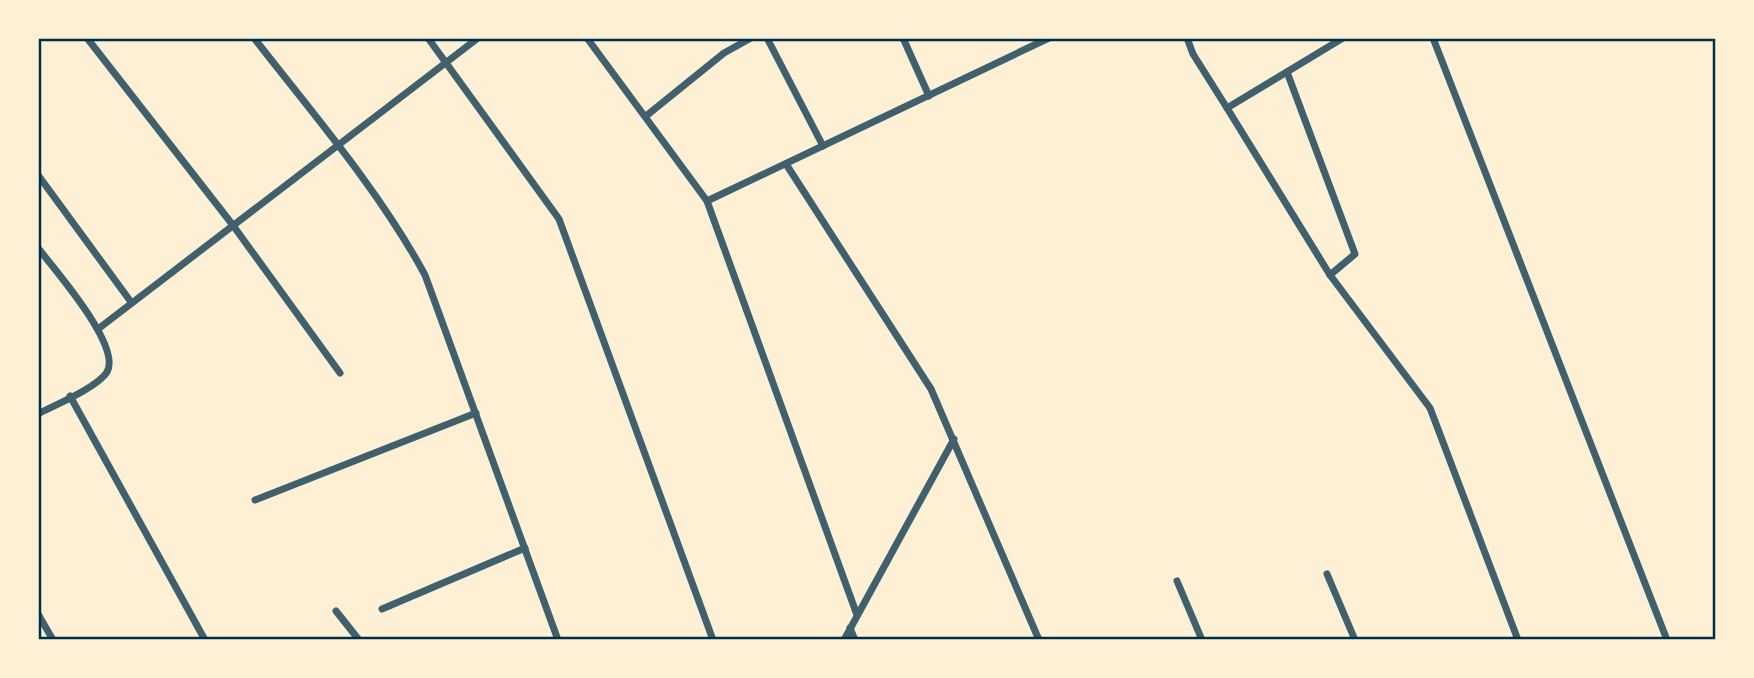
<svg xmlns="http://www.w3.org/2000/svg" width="1754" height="678" font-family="Cabin,sans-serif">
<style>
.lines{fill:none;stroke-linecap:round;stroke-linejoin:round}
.minor{stroke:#3f606c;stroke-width:7}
.neatline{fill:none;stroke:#003049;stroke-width:2.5}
</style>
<rect width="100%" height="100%" fill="#fdf0d5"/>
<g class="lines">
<!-- minor -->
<g class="minor">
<path d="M87 38 232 224 340 373"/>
<path d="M254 38C313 114 379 190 425 275L558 640"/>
<path d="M428 38 559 219 713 640"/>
<path d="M587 38 707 201 857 615"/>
<path d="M767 38 823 146"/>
<path d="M903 38 929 96"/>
<path d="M1187 38 1193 54 1227 108"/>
<path d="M1343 38 1227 108 1330 275 1430 408 1518 640"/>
<path d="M1433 38 1667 640"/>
<path d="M1287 72 1355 254 1330 275"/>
<path d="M646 116 724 53 751 38"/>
<path d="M786 164 931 389 1039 640"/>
<path d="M38 175 131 302"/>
<path d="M707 201 1049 38"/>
<path d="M38 248C55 270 122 346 107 372 98 387 55 405 38 414"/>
<path d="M98 329 478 38"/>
<path d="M70 396 205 640"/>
<path d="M255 500 476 413"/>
<path d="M1327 574 1355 640"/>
<path d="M1177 581 1202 640"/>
<path d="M382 609 525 548"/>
<path d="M336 611 359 640"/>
<path d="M38 614 53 640"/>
<path d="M850 628 855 640"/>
<path d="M844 640 954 439"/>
</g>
</g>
<!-- border -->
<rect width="1754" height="678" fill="none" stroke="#fdf0d5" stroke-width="80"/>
<rect x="40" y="40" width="1674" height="598" class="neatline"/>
</svg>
